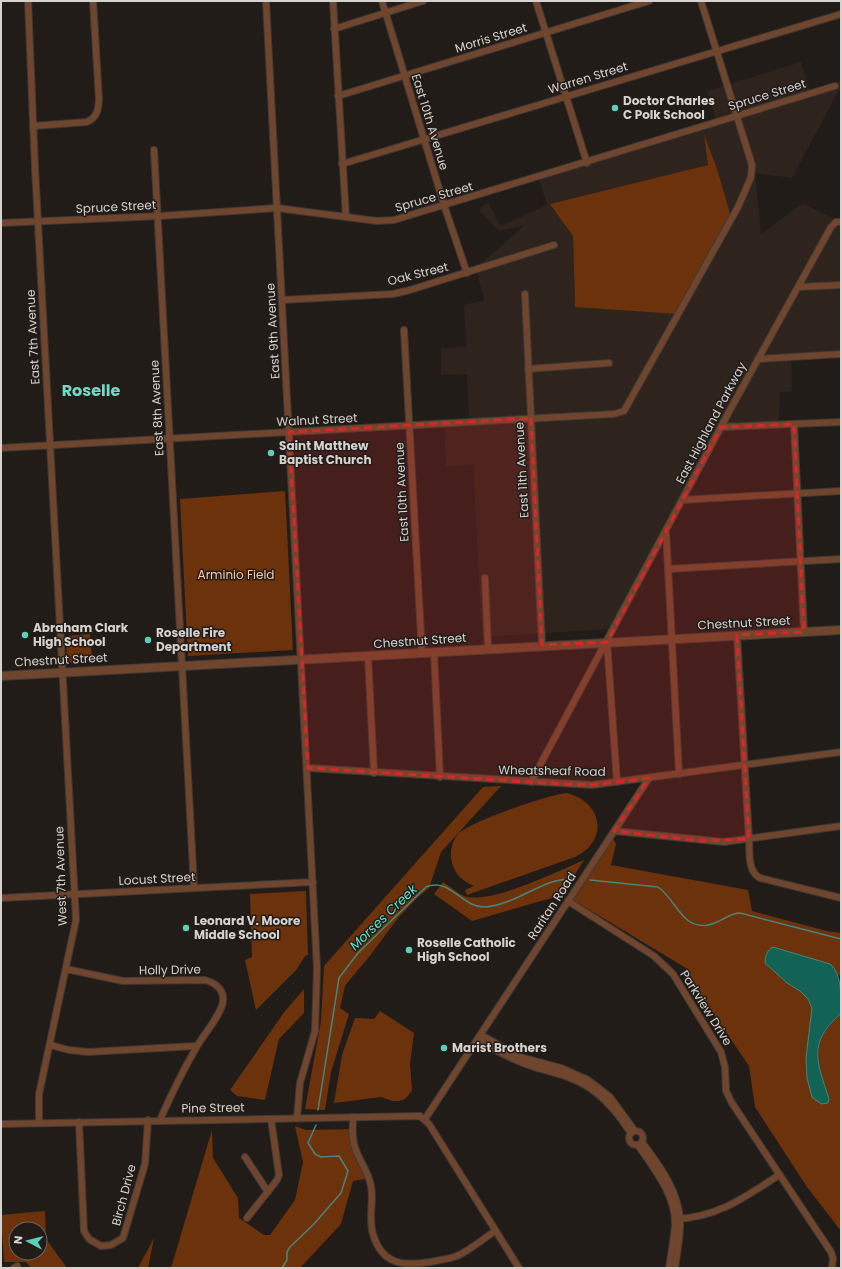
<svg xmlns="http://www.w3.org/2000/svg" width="842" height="1269" font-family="Poppins,sans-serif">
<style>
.built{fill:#2e231d;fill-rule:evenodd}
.green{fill:#6b320c;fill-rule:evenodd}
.water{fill:#126255;stroke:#4d847a}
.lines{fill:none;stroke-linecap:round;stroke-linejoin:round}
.stream{stroke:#4d847a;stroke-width:1.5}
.minor-casing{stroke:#3f3936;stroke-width:8}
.tertiary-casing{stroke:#3f3936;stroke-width:10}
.minor{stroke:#70452d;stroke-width:6}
.tertiary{stroke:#70452d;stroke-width:8}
.marked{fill:#d62828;fill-opacity:0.2;stroke:#d62828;stroke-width:3;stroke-dasharray:8 5;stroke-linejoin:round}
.poi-dot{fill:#5dceb9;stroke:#221c19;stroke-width:1.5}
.labels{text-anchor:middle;stroke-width:3;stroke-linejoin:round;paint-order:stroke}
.street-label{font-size:12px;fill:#d6d2cf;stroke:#221c19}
.poi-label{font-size:12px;font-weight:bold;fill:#d6d2cf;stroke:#221c19;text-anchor:start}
.park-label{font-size:12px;fill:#fdc6a8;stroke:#221c19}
.water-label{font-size:13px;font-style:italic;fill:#5ae4cb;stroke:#221c19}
.district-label{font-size:16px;font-weight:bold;fill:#73d8c4;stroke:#221c19}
</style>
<rect width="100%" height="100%" fill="#221c19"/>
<!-- built -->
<path class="built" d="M801 62 810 92 841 80V86L792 178 755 173 761 234 803 203 836 220H841V352L791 355 792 391 780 392 779 422 723 425 612 629 482 637 473 465 446 466 444 423 469 421 467 374 441 375V349L466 347 464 305 484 300 476 268 525 225 499 231 479 210 488 202 501 226 547 205 538 176 716 120 707 91ZM705 137 731 217 575 307 573 236 552 206 708 165Z"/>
<!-- green -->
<g class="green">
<path d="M704 134 718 172 731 217 677 314 575 307 573 236 550 204 708 165Z"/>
<path d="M285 491 293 650 188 656 180 499Z"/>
<path d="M90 634 92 661 67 663 66 636Z"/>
<path d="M501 786 441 852 429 888 418 897 398 918 369 957 352 977 345 986 340 1008 349 1014 331 1072 325 1110 305 1109 321 1021 324 966 483 787Z"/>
<path d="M567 793C603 802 609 841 575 857L467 895 465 890 474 886C463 881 456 876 452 863 449 854 452 841 458 834 469 822 550 794 567 793Z"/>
<path d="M613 839 616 844 611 865 748 890 752 911 827 931 841 933V976L765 956V963L787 983 800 991 808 999 812 1008 806 1058 807 1078 829 1099C817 1059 808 1046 841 1013V1231L807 1187 755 1107 749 1066 692 982 686 968 573 900Z"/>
<path d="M584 860 562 895 472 921 434 894 443 882C450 886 459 895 467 897 496 902 556 872 584 860Z"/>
<path d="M306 891 308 955 305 956 297 969 256 1010 245 960 252 957 250 894Z"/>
<path d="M304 989V1013L279 1039 265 1100 237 1096 230 1090 285 1011Z"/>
<path d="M380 1011 414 1033 410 1064 412 1091 405 1099 399 1101H392L381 1097 334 1103 342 1055 355 1018 374 1019Z"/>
<path d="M295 1126 306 1130 353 1129V1142L370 1178 353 1181 341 1224 300 1268H171L212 1130 213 1158 238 1198 239 1218 264 1235H270L295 1200 303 1162Z"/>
<path d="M45 1211 46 1239 67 1268H31L26 1262H4L1 1215ZM16 1229H40V1253H16Z"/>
<path d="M154 1238 148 1268H138Z"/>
</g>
<!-- water -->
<path class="water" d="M773 947 830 964C842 974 841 996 841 1013 807 1044 817 1061 829 1099L828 1103 821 1104 812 1097 807 1078 806 1058 812 1008 808 999 800 991 787 983 765 963C765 955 767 951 773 947Z"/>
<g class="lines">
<!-- stream -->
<g class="stream">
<path d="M590 880 658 887C676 899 682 930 708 925 720 923 729 913 740 913L841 939"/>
<path d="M318 1110 339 978 358 953 426 887C450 877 462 908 485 907 516 905 545 877 572 879"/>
<path d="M282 1268 287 1260V1252L290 1247 313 1225 341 1193 348 1171 339 1156 321 1157 315 1154 308 1143 316 1125"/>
</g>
<defs>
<g id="minor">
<path d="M28 1 35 168 76 920 39 1094V1123"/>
<path d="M266 1 317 968 315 1031 300 1083 297 1118"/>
<path d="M333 1 346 217"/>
<path d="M382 1 445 208 467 273"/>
<path d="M536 1 587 163"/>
<path d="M334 29 423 1"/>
<path d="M338 96 649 1"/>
<path d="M33 126 87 122C97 117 98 111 99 100L93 1"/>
<path d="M154 150 194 887"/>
<path d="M342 164 841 14"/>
<path d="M1 223 160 216 277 208 377 221 394 220 835 86"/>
<path d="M798 287 841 285"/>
<path d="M525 294 542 645"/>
<path d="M282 300 393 294 410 290 554 245"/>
<path d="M404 330 422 653"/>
<path d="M758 359 841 354"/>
<path d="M528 369 609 363"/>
<path d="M794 424 804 632"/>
<path d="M721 427 841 422"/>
<path d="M1 448 614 414 624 411 738 207 751 177 752 165 701 1"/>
<path d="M682 500 841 491"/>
<path d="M666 531 679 774"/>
<path d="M668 569 841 559"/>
<path d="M485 578 488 648"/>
<path d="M737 635 749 839C750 852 747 871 760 878L841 898"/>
<path d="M607 642 617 782"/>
<path d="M434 652 440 777"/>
<path d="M368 656 374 773"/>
<path d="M308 768 592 785 841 752"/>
<path d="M531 782 730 410 831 227 836 222H841"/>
<path d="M614 831 724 842 841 826"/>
<path d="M1 898 313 882"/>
<path d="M568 901 654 956 673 974 721 1052 725 1067 726 1091 732 1103 831 1252 833 1258 832 1268"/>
<path d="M66 969 123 981 205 980C215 983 224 989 223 1001 222 1014 203 1035 196 1048 182 1072 171 1095 160 1120"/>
<path d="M50 1045 69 1050 88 1052 196 1046"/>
<path d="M353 1117C353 1128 351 1139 356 1150 360 1162 369 1173 371 1186 374 1202 368 1218 373 1234 382 1265 403 1266 430 1262 439 1260 449 1259 457 1256 470 1250 483 1239 495 1231"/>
<path d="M425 1119 649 778"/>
<path d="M79 1122 84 1231 89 1239 101 1246 111 1245 123 1238 145 1164 148 1120"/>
<path d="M1 1124 420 1116 429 1124 519 1268"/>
<circle cx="636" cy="1138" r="7"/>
<path d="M631 1133C618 1114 605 1097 585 1085 569 1075 551 1072 534 1067 515 1061 498 1052 481 1042L479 1037H485L520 1057 561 1068 588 1080 610 1097 635 1131"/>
<path d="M642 1142C659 1165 678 1190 680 1219 681 1235 677 1252 675 1268"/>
<path d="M638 1145C654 1169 676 1195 675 1225 674 1239 671 1254 669 1268"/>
<path d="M245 1157 268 1192"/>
<path d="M247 1218 277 1180 279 1175 271 1119"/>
<path d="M676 1219C719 1217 745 1197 779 1175"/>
<path d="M14 1268 17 1266"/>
</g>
<path id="tertiary" d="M1 676 841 630"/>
</defs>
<!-- minor casing -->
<use href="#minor" class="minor-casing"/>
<!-- tertiary casing -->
<use href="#tertiary" class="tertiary-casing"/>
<!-- minor -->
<use href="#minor" class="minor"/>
<!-- tertiary -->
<use href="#tertiary" class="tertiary"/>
</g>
<!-- marked area -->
<path class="marked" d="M531 418 542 645 607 642 721 427 794 424 804 632 737 635 749 839 702 841 614 831 649 778 592 785 561 784 308 768 289 432Z"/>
<!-- markers -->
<g class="poi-dot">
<circle cx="615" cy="108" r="4"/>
<circle cx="271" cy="453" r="4"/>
<circle cx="25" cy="635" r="4"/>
<circle cx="148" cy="640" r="4"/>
<circle cx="186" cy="928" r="4"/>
<circle cx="409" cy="950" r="4"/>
<circle cx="444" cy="1048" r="4"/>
</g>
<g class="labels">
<!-- street labels -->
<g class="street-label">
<text transform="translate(491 38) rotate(-17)" y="4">Morris Street</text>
<text transform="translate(588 78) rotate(-17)" y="4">Warren Street</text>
<text transform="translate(767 95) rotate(-17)" y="4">Spruce Street</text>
<text transform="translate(430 122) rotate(73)" y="4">East 10th Avenue</text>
<text transform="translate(434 197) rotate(-16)" y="4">Spruce Street</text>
<text transform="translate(116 207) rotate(-3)" y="4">Spruce Street</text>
<text transform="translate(418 274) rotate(-14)" y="4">Oak Street</text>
<text transform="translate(273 331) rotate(-93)" y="4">East 9th Avenue</text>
<text transform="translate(33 337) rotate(-93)" y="4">East 7th Avenue</text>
<text transform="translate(157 408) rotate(-93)" y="4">East 8th Avenue</text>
<text transform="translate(317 420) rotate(-3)" y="4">Walnut Street</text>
<text transform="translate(711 423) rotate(-62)" y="4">East Highland Parkway</text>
<text transform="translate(522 470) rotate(-93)" y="4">East 11th Avenue</text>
<text transform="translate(402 492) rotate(-93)" y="4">East 10th Avenue</text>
<text transform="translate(744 623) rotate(-3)" y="4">Chestnut Street</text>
<text transform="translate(420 641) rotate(-4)" y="4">Chestnut Street</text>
<text transform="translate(61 660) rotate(-3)" y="4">Chestnut Street</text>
<text transform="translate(552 771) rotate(1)" y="4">Wheatsheaf Road</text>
<text transform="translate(61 876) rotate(-92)" y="4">West 7th Avenue</text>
<text transform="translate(157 879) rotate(-3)" y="4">Locust Street</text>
<text transform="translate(552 906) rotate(-57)" y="4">Raritan Road</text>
<text transform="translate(170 970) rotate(-1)" y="4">Holly Drive</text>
<text transform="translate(706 1008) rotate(58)" y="4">Parkview Drive</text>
<text transform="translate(213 1108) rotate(-1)" y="4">Pine Street</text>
<text transform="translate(124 1195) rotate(-75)" y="4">Birch Drive</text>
</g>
<!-- poi labels -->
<g class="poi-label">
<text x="623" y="105">Doctor Charles<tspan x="623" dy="14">C Polk School</tspan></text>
<text x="279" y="450">Saint Matthew<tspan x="279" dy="14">Baptist Church</tspan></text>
<text x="33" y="632">Abraham Clark<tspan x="33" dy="14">High School</tspan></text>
<text x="156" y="637">Roselle Fire<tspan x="156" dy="14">Department</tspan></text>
<text x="194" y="925">Leonard V. Moore<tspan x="194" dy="14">Middle School</tspan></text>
<text x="417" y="947">Roselle Catholic<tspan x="417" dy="14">High School</tspan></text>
<text x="452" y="1052">Marist Brothers</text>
</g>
<!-- park labels -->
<g class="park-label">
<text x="236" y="579">Arminio Field</text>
</g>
<!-- water labels -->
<g class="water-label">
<text transform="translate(383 917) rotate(-44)" y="5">Morses Creek</text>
</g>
<!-- district labels -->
<g class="district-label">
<text x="91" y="396">Roselle</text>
</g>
</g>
<!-- border -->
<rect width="842" height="1269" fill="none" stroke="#d6d2cf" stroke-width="4"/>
<!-- north arrow -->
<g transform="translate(28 1241) rotate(277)"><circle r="19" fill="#221c19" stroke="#6a6562"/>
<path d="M0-3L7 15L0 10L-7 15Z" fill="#5dceb9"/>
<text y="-6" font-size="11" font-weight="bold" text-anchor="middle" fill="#d6d2cf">N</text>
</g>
</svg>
